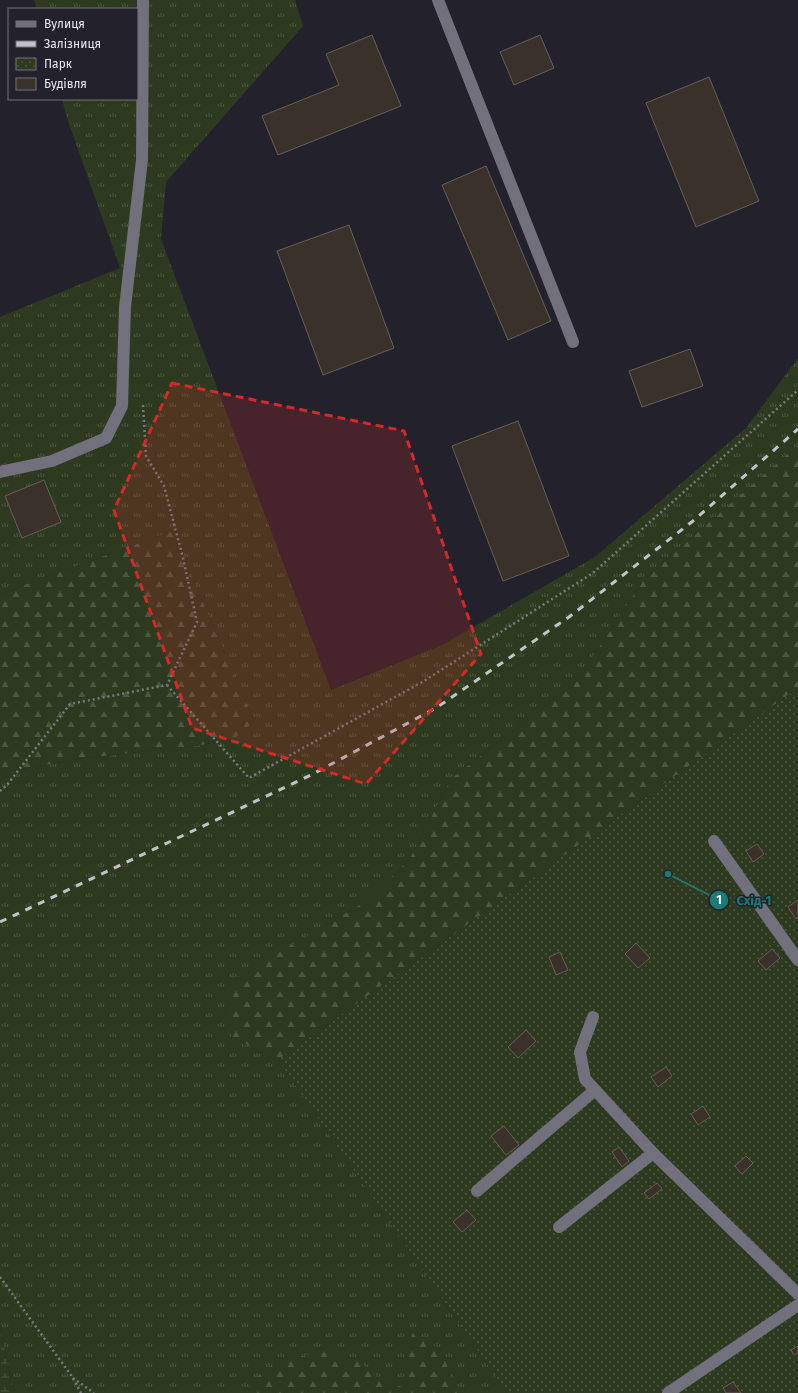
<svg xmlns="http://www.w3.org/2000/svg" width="798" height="1393" font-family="'Fira Sans',sans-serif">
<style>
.grass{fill:url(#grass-tufts)}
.forest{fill:url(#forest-firs)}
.wetland{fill:url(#wetland-marsh)}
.park{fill:url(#park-dots)}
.building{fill:#3a312a;stroke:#685e56}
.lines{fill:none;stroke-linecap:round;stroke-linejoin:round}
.path{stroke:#7a7982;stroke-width:2.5;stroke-dasharray:2 3;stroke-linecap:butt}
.minor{stroke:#71707c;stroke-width:12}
.rail{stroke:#c3c2ca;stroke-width:3;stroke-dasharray:7 7;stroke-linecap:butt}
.marked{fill:#d62828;fill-opacity:0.2;stroke:#d62828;stroke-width:3;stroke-dasharray:8 5;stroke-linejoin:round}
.leader{fill:none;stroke:#1a7c74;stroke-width:1.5}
.callout-dot{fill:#1a7c74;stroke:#23222c;stroke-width:1.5}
.mark-label{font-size:12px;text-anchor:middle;font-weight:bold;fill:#fff}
.callout-label{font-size:13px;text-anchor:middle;font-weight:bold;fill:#1a7c74;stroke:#23222c;stroke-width:3;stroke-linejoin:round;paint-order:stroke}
</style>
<defs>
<pattern id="grass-tufts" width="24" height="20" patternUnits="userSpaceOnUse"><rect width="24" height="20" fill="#2e3a20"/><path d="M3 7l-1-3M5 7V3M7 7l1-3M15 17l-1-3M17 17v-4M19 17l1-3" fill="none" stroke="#4c5641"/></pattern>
<pattern id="forest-firs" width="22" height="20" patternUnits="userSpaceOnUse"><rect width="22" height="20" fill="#2e3a20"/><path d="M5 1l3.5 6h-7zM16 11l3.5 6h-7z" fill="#4c5641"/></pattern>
<pattern id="wetland-marsh" width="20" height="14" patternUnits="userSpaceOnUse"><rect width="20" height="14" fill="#2e3a20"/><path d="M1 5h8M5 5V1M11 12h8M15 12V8" fill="none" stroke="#4c5641"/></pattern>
<pattern id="park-dots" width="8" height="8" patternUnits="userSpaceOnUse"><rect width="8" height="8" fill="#2e3a20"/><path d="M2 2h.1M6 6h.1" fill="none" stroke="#4c5641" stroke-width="1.8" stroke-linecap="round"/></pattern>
</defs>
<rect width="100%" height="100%" fill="#23222c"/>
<!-- grass -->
<path class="grass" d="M34 0H295L303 26 166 182 161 239 331 690 442 645 595 557 746 428 798 358V445L644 579 577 681 451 779 409 860 368 900 306 937 231 1037 278 1060 507 1393H14L0 1327V773L78 759 201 745 234 739 254 721 172 531 0 594V317L120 268 68 121 62 99H137V9H37Z"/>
<!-- forest -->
<g class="forest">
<path d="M798 445V688L278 1060 231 1037 229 982 368 900 409 860 451 779 577 681 644 579Z"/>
<path d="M172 531 254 721 234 739 201 745 78 759 0 773V594Z"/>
<path d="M412 1333 441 1349 457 1393H246L252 1381 277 1362 326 1351 361 1363 378 1378 407 1389 405 1365Z"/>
</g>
<!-- wetland -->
<path class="wetland" d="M0 1327 14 1393H0Z"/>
<!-- park -->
<path class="park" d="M798 688V1393H507L278 1060Z"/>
<!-- building -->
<g class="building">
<path d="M372 35 401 106 278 155 262 116 339 85 326 54Z"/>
<path d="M540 35 554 68 514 85 500 52Z"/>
<path d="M709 77 759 201 696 227 646 103Z"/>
<path d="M486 166 551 321 508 340 442 185Z"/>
<path d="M349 225 394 348 323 375 277 251Z"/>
<path d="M690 349 703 386 642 407 629 371Z"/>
<path d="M518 421 569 556 503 581 452 446Z"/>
<path d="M44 480 61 522 22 538 5 496Z"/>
<path d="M757 844 764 854 753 862 746 851Z"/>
<path d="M798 900V917L796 919 788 907Z"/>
<path d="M636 943 650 958 638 968 625 954Z"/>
<path d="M772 949 780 958 766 970 758 961Z"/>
<path d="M560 952 568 970 556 975 549 957Z"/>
<path d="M526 1030 536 1041 518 1058 508 1047Z"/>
<path d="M666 1067 672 1076 658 1087 651 1077Z"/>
<path d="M703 1106 710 1117 698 1125 691 1114Z"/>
<path d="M504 1126 519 1145 506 1155 491 1136Z"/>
<path d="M619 1147 629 1161 622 1167 612 1152Z"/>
<path d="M746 1156 753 1163 742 1174 735 1166Z"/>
<path d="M657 1183 662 1189 649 1199 644 1193Z"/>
<path d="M467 1210 476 1220 462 1232 453 1222Z"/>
<path d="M798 1346V1353L794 1355 791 1350Z"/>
<path d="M733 1382 741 1393H726L723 1388Z"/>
</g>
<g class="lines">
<!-- path -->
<g class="path">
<path d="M143 405 146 456 164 486 183 558 197 622 167 685"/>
<path d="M167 685 249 778 424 681 593 573 798 390"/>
<path d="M0 791 7 785 70 704 167 685"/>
<path d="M0 1277 73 1378 81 1393"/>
<path d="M73 1378 94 1393"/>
</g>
<!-- minor -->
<g class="minor">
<path d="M438 0 573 342"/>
<path d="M0 472 52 461 106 438 122 406 125 307 142 160 143 0"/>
<path d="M714 841 798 960"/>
<path d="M593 1017 580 1052 585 1079 653 1153 798 1294"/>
<path d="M477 1191 595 1090"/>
<path d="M559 1227 653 1153"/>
<path d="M668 1393 798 1305"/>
</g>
<!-- rail -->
<path class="rail" d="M0 922 311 775 436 708 569 617 693 521 798 429"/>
</g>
<!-- marked area -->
<path class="marked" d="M172 383 404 431 481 654 366 784 192 728 114 510Z"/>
<!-- callouts -->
<path class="leader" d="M668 874L719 900"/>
<g class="callout-dot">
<circle cx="668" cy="874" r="4"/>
<circle cx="719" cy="900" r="10"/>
</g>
<g class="mark-label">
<text x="719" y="904">1</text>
</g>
<g class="callout-label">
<text x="754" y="905">Схід-1</text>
</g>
<!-- legend -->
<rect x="8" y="8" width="130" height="92" fill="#23222c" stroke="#73727a"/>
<rect x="16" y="21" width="20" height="6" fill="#71707c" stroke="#73727a"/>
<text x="44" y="28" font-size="12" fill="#eae9f0">Вулиця</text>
<rect x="16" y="41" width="20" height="6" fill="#c3c2ca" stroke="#73727a"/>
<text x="44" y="48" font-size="12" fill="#eae9f0">Залізниця</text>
<rect x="16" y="58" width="20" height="12" fill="url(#park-dots)" stroke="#73727a"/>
<text x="44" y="68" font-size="12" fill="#eae9f0">Парк</text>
<rect x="16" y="78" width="20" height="12" fill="#3a312a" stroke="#73727a"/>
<text x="44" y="88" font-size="12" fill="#eae9f0">Будівля</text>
</svg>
